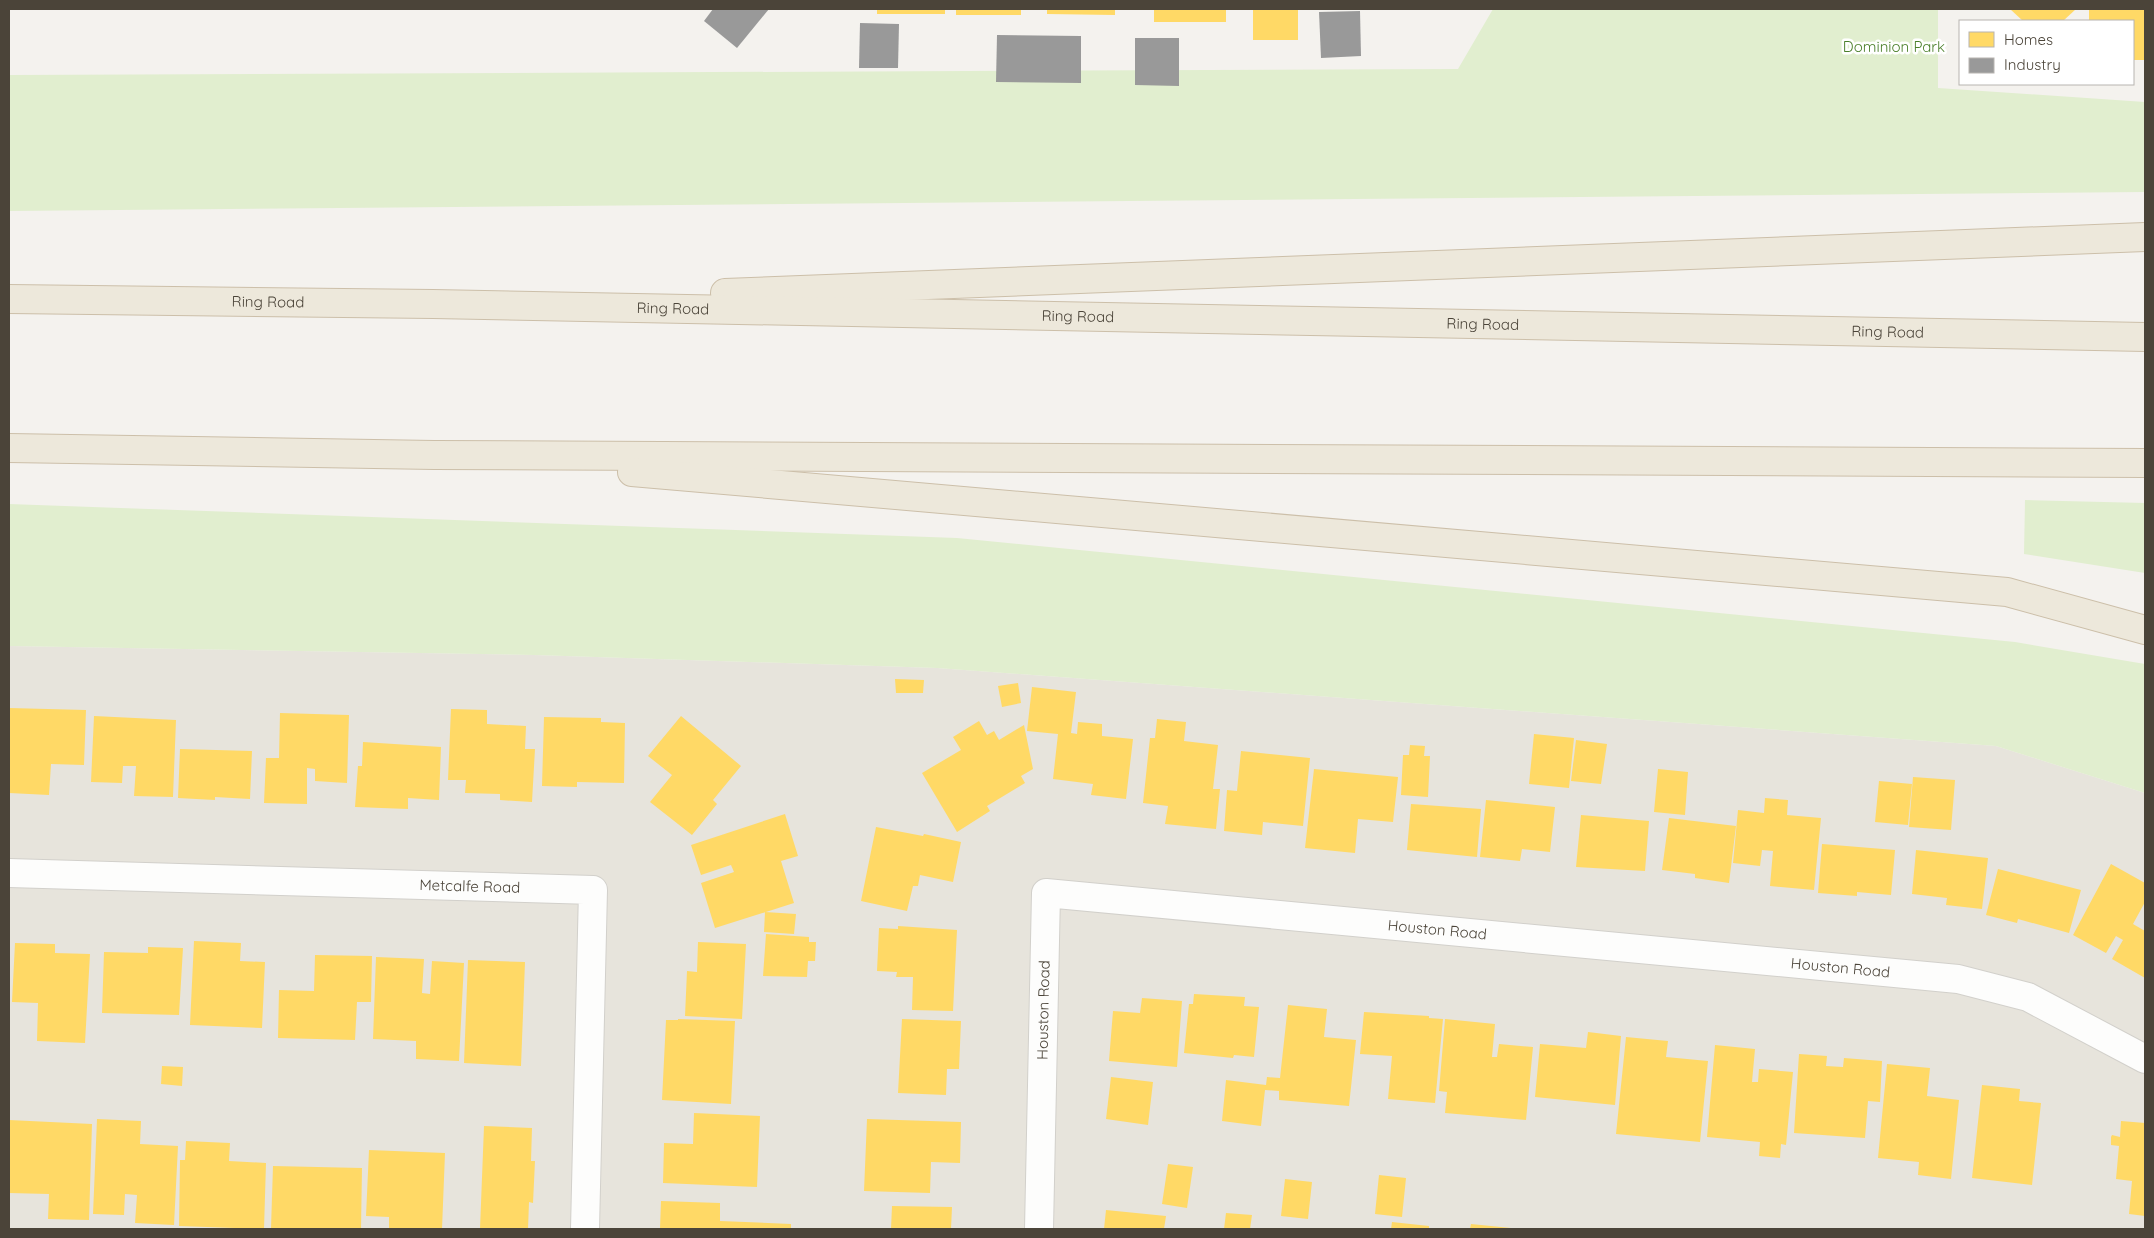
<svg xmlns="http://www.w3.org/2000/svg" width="2154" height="1238" font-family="Quicksand,sans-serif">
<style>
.residential{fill:#e7e4dc}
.green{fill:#e1eecf}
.homes{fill:#ffd966}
.industry{fill:#999}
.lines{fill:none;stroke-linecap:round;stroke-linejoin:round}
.minor-casing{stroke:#d2d0cb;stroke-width:30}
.highway-casing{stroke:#ccbfa9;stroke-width:30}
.minor{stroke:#fdfdfc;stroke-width:28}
.highway{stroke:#ede8db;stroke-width:28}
.labels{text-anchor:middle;stroke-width:5;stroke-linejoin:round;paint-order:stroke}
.park-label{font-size:15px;fill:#4a7f2a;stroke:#fff}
.street-label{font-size:15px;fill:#4b4439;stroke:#fff}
</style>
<rect width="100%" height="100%" fill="#f4f2ee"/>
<!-- residential -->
<path class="residential" d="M9 646 534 655 937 668 1996 746 2145 793V1229H9Z"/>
<!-- green -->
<g class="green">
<path d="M1493 9H1938V88L2145 102V192L9 211V75L1458 69Z"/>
<path d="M2025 500 2145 503V573L2024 554Z"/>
<path d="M9 504 957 538 2015 642 2145 664V793L1996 746 937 668 534 655 9 646Z"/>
</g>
<!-- homes -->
<g class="homes">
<rect x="877" y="9" width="68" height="5"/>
<rect x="956" y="9" width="65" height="6"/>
<path d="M1047 9H1115V15L1047 14Z"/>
<rect x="1154" y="9" width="72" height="13"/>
<rect x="1253" y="9" width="45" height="31"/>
<path d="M2010 9H2076L2063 21H2023Z"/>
<path d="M2089 9H2145V60H2133V21H2089Z"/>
<path d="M895 679 924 680 923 693H896Z"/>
<path d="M1018 683 1021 703 1002 707 998 686Z"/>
<path d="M1032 687 1076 692 1071 733 1077 734 1078 722 1102 724V736L1133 739 1126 799 1091 795 1093 784 1053 779 1058 734 1027 731Z"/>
<path d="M9 708 86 710 84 765 51 764 49 795 9 793Z"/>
<path d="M451 709 487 710V724L526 726 525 749H535L532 802 500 800V794L465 793 466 780H448Z"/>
<path d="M280 713 349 715 347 783 315 781V769L307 768V804L264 803 266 758H279Z"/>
<path d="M94 716 176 720 173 797 134 796 136 766H123L122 783 91 782Z"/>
<path d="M681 716 741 766 713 800 717 804 692 835 650 802 672 775 648 756Z"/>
<path d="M544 717 601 718V722L625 723 624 783 577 782V787L542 786Z"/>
<path d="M1157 719 1186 722 1184 741 1218 745 1213 789H1220L1216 829 1165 824 1168 806 1143 803 1150 738H1155Z"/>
<path d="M979 721 987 735 994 731 999 740 1024 725 1033 769 1021 776 1025 783 987 806 990 811 957 832 922 773 961 750 953 737Z"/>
<path d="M1534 734 1574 738 1569 788 1529 784Z"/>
<path d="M1576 740 1607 744 1601 784 1571 781Z"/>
<path d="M363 742 441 747 439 800 408 798V809L355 807 358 766H362Z"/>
<path d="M1410 745 1425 746 1424 756H1430L1428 797 1401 795 1403 755H1409Z"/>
<path d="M180 749 252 751 250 799 215 797V800L178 798Z"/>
<path d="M1241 751 1310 758 1303 826 1263 822 1262 835 1224 831 1227 790 1237 791Z"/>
<path d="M1314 769 1398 777 1393 822 1358 819 1355 853 1305 848Z"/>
<path d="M1658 769 1688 772 1685 815 1654 812Z"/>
<path d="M1913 777 1955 780 1951 830 1909 827Z"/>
<path d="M1879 781 1912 784 1908 825 1875 822Z"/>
<path d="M1765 798 1788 800 1787 815 1821 818 1814 890 1770 886 1773 851 1762 850 1760 866 1733 863 1738 810 1764 813Z"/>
<path d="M1486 800 1555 807 1550 852 1522 849 1520 861 1480 857Z"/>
<path d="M1411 804 1481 809 1477 857 1407 850Z"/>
<path d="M785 814 798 856 781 861 794 903 715 928 701 883 734 872 731 865 701 875 691 845Z"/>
<path d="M1581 815 1649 821 1645 871 1576 867Z"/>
<path d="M1669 818 1736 826 1729 883 1695 878V874L1662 870Z"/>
<path d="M876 827 923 836 924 834 961 842 953 882 920 875 918 886H913L907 911 861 901Z"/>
<path d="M1822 844 1895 850 1891 895 1857 892V896L1818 893Z"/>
<path d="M1916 850 1988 858 1982 909 1946 905 1947 898 1912 894Z"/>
<path d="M2111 864 2145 883V902L2133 924 2145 931V978L2112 959 2123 940 2116 936 2106 953 2073 935Z"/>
<path d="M1998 869 2081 890 2069 933 2018 919 2017 923 1986 915Z"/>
<path d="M765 912 796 914 794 934 764 932Z"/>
<path d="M898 926 957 930 953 1011 912 1010 913 977H896L897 972 877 971 879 928 898 929Z"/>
<path d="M766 934 809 937V942H816L815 961H808L807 977 763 976Z"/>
<path d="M194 941 241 943 240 961 265 962 262 1028 190 1025Z"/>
<path d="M698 942 746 944 742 1019 685 1016 687 971 697 972Z"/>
<path d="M15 943 55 944V953L90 954 85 1043 37 1041 38 1003 12 1002Z"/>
<path d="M148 947 183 948 179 1015 102 1013 104 952 148 953Z"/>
<path d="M315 955 372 956 371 1002H357L355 1040 278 1038 279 990 314 991Z"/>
<path d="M376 957 424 959 422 993 430 994 432 961 464 963 459 1061 416 1059V1041L373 1039Z"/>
<path d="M468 960 525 962 521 1066 464 1063Z"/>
<path d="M1194 994 1245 997 1244 1006 1259 1007 1254 1057 1234 1055 1233 1058 1184 1053 1189 1004H1193Z"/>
<path d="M1142 998 1182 1001 1177 1067 1109 1061 1113 1011 1140 1013Z"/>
<path d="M1288 1005 1327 1009 1324 1037 1356 1040 1349 1106 1279 1100V1091L1265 1090 1261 1126 1222 1121 1226 1080 1266 1085 1267 1077 1280 1078Z"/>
<path d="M1364 1012 1429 1016V1018L1443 1019 1435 1103 1388 1099 1392 1056 1360 1054Z"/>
<path d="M678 1019 735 1021 731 1104 662 1100 666 1020H678Z"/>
<path d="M902 1019 961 1021 959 1069H947L946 1095 898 1093Z"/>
<path d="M1445 1019 1495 1024 1492 1057H1497L1499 1044 1533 1047 1526 1120 1445 1113 1447 1092 1439 1091Z"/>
<path d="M1588 1032 1621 1036 1615 1105 1535 1097 1540 1044 1586 1048Z"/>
<path d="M1626 1037 1668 1041 1666 1057 1708 1061 1700 1142 1616 1134Z"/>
<path d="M1715 1045 1755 1049 1752 1082H1758L1759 1069 1793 1072 1786 1145 1781 1144 1780 1158 1759 1156 1760 1142 1707 1137Z"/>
<path d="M1799 1054 1827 1056 1826 1066 1843 1067 1844 1058 1882 1061 1880 1102 1868 1101 1865 1138 1794 1133Z"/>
<path d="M1887 1064 1930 1068 1927 1096 1959 1100 1951 1179 1918 1175 1919 1162 1878 1158Z"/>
<path d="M162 1066 183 1067 182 1086 161 1084Z"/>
<path d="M1111 1077 1153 1082 1148 1125 1106 1119Z"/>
<path d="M1982 1085 2020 1089 2019 1101 2041 1103 2032 1185 1972 1178Z"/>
<path d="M694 1113 760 1116 757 1187 663 1183 664 1143 693 1144Z"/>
<path d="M97 1119 141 1121 140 1144 178 1146 174 1225 135 1223 137 1195 125 1194 124 1215 93 1214Z"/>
<path d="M867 1119 961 1122 960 1163 931 1162 930 1193 864 1191Z"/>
<path d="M9 1120 92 1124 89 1220 48 1219 49 1194 9 1193Z"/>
<path d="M2121 1121 2145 1123V1216L2129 1214 2132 1181 2116 1179 2119 1146 2111 1145V1137L2112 1135 2120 1137Z"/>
<path d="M484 1126 532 1128 531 1161H535L533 1203 529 1202 528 1229H480Z"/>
<path d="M186 1141 230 1143 229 1161 266 1163 264 1229 179 1226 180 1160H185Z"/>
<path d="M369 1150 445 1153 442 1229H389V1217L366 1216Z"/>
<path d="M1168 1164 1193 1167 1187 1208 1162 1204Z"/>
<path d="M273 1166 362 1168 361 1229 271 1228Z"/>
<path d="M1379 1175 1406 1178 1402 1217 1375 1214Z"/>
<path d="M1285 1179 1312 1182 1308 1219 1281 1216Z"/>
<path d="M661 1201 720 1203V1221L791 1224V1229H660Z"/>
<path d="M892 1206 952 1207 951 1229H891Z"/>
<path d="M1106 1210 1166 1216 1164 1229H1104Z"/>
<path d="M1226 1213 1252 1215 1250 1229H1224Z"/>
<path d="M1392 1222 1429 1226V1229H1391Z"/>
<path d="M1471 1224 1511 1228V1229H1470Z"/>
</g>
<!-- industry -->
<g class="industry">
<path d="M713 9H769L737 48 704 21Z"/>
<path d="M1360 11 1361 56 1321 58 1319 12Z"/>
<path d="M860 23 899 24 898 68H859Z"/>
<path d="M997 35 1081 36V83L996 82Z"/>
<path d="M1135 38H1179V86L1135 85Z"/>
</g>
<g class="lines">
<defs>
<g id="minor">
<path id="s1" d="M9 873 593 890 585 1229"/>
<path id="s2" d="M1039 1229 1046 893 1958 979 2028 997 2145 1059"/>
</g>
<g id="highway">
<path d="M725 293 2145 237"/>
<path id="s3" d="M9 299 433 304 2145 337"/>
<path d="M9 448 434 455 2145 463"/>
<path d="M632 472 2007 592 2145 630"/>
</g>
</defs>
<!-- minor casing -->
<use href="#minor" class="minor-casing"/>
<!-- highway casing -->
<use href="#highway" class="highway-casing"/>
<!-- minor -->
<use href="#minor" class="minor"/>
<!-- highway -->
<use href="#highway" class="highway"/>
</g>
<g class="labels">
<!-- park labels -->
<g class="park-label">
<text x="1894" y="52">Dominion Park</text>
</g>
<!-- street labels -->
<g class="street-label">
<text dy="5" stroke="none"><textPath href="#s3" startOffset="259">Ring Road</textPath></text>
<text dy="5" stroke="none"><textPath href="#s3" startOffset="664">Ring Road</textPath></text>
<text dy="5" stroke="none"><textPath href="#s3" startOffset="1069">Ring Road</textPath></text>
<text dy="5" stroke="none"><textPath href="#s3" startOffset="1474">Ring Road</textPath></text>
<text dy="5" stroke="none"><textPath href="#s3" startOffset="1879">Ring Road</textPath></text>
<text dy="5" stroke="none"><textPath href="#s1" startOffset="461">Metcalfe Road</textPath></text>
<text dy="5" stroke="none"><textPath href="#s2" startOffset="729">Houston Road</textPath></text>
<text dy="5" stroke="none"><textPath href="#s2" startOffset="1134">Houston Road</textPath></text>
<text dy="5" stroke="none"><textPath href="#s2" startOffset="219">Houston Road</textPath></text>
</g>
</g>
<!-- border -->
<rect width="2154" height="1238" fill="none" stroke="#4b4439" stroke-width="20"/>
<!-- legend -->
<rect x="1959" y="20" width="175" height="65" fill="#ffffff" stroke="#b7b4b0"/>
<rect x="1969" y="32" width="25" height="15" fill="#ffd966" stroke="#b7b4b0"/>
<text x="2004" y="45" font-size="15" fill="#4b4439">Homes</text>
<rect x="1969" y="58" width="25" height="15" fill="#999999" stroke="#b7b4b0"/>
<text x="2004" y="70" font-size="15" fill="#4b4439">Industry</text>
</svg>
